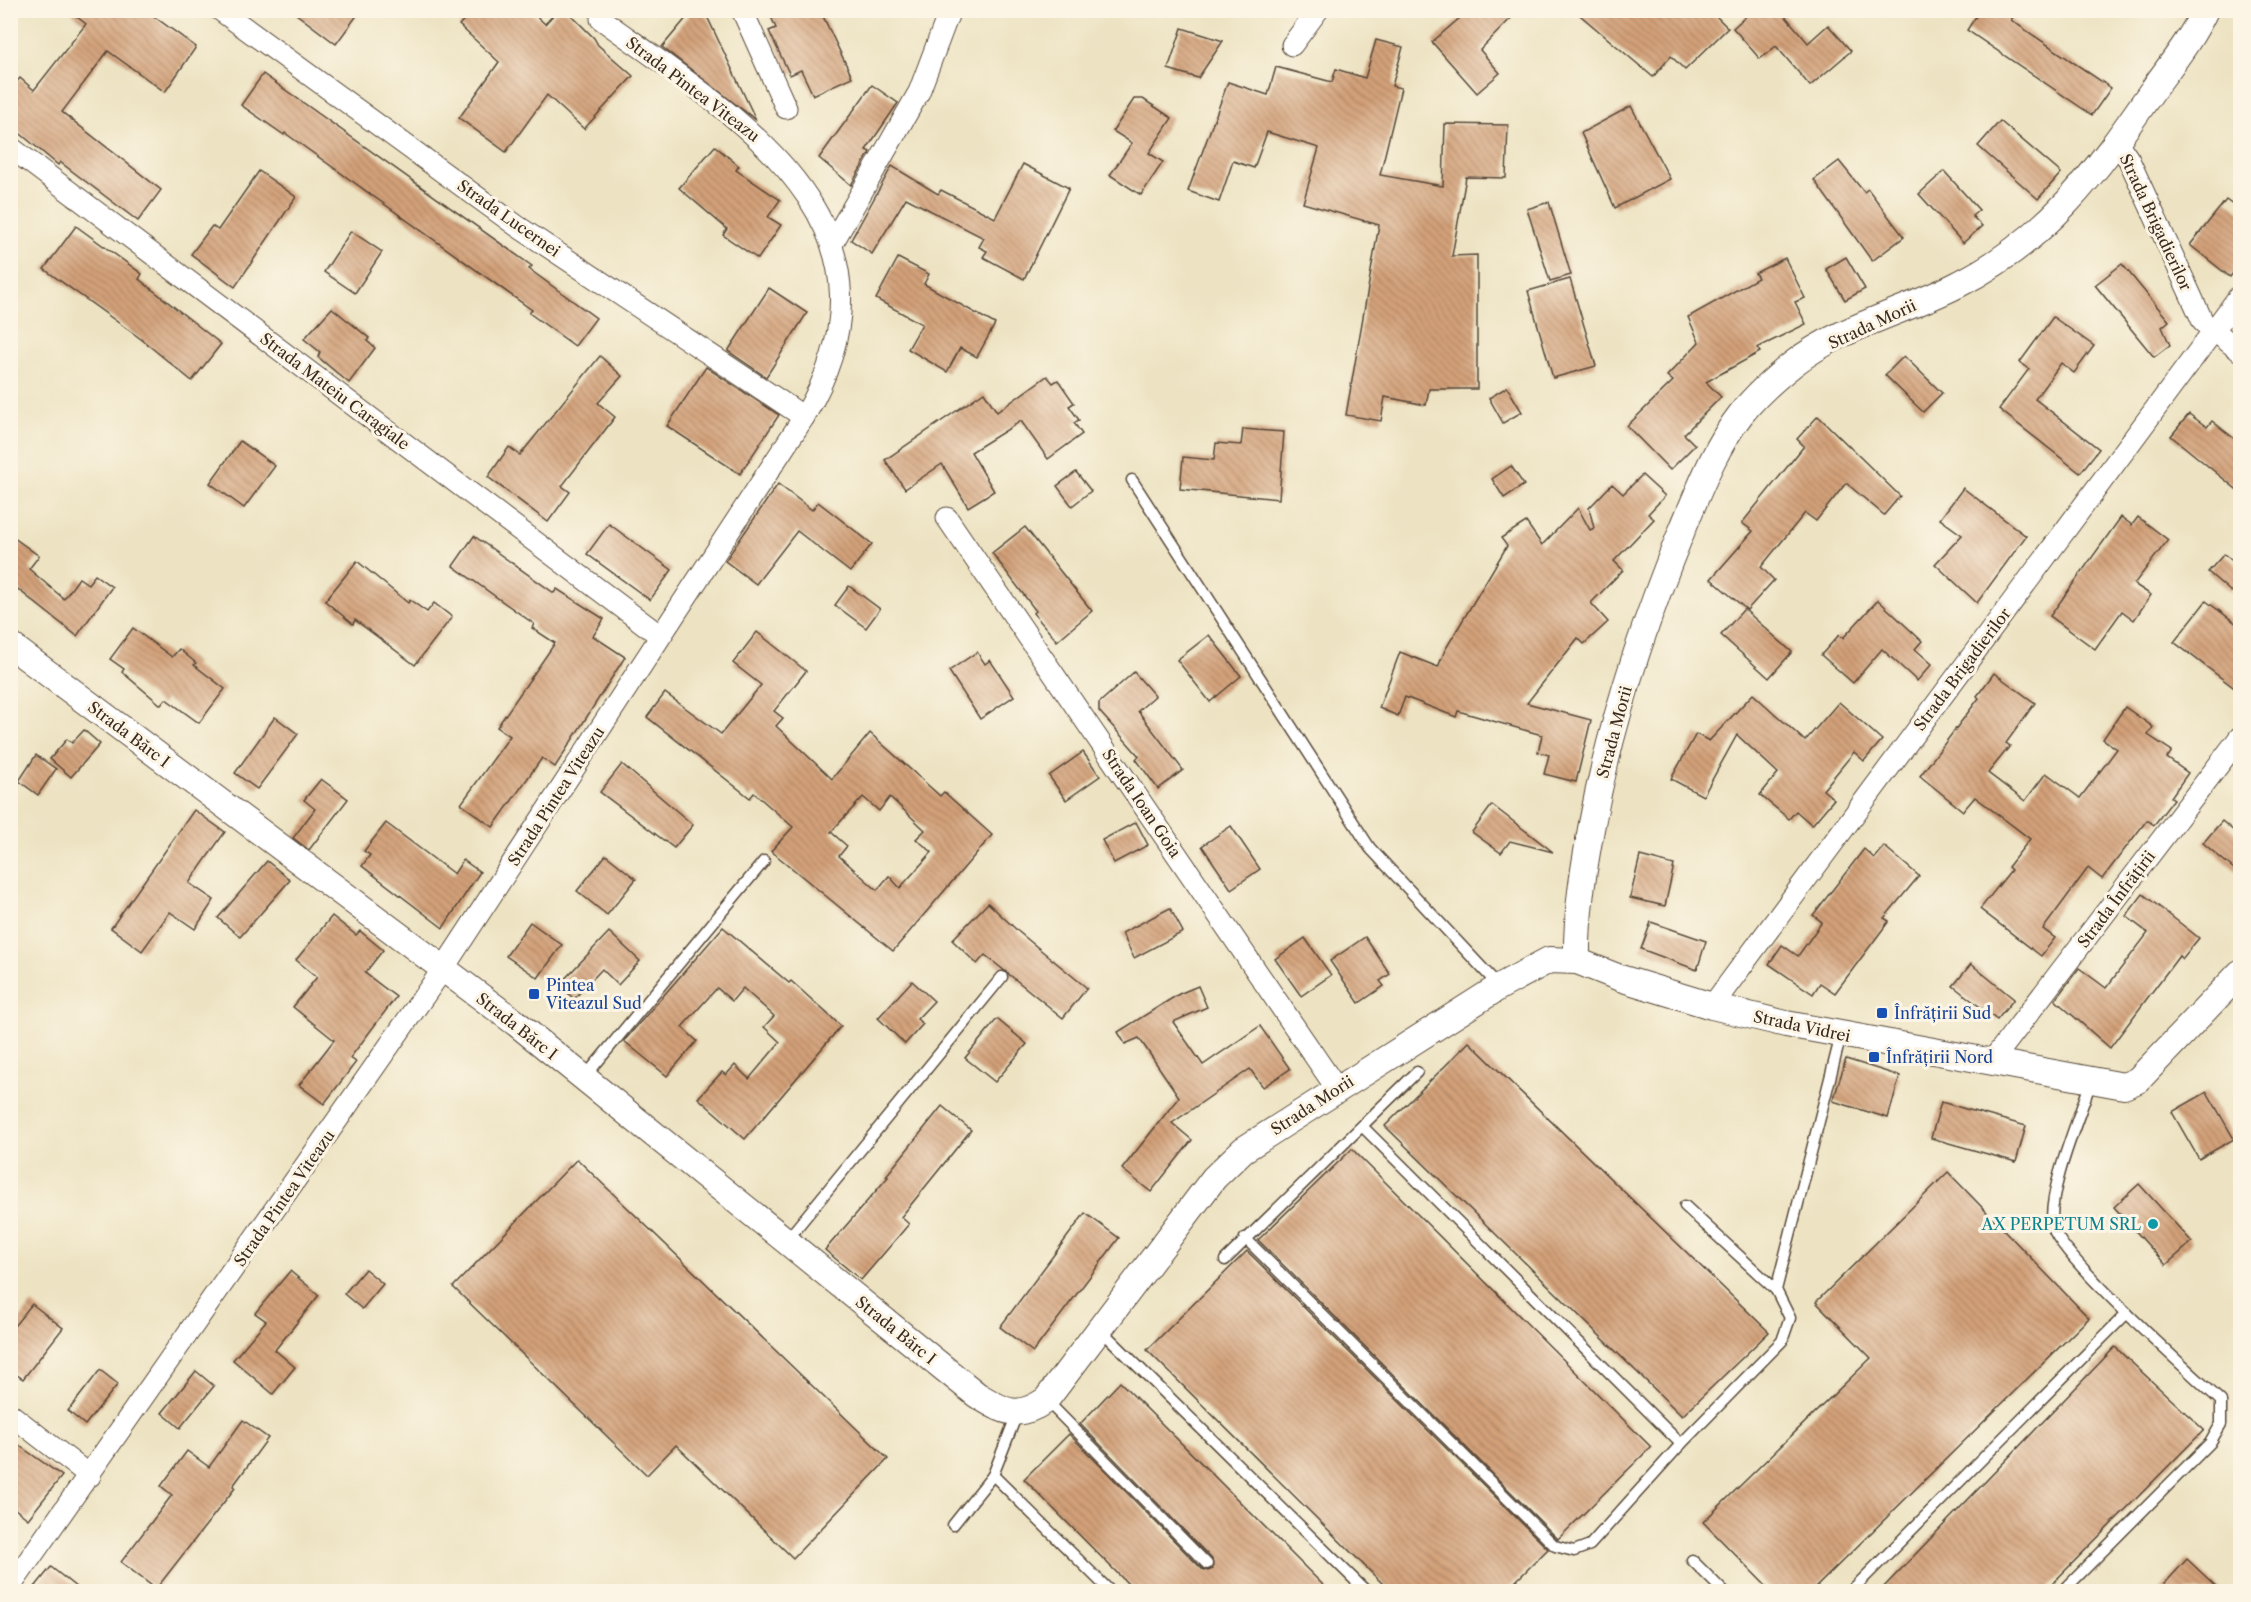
<svg xmlns="http://www.w3.org/2000/svg" width="2251" height="1602" font-family="'Libre Caslon Text',serif">
<style>
.building{fill:url(#building-back-hatch);fill-rule:evenodd}
.lines{fill:none;stroke-linecap:round;stroke-linejoin:round}
.service-casing{stroke:#564637;stroke-width:13}
.minor-casing{stroke:#564637;stroke-width:23}
.tertiary-casing{stroke:#564637;stroke-width:28}
.service{stroke:#fff;stroke-width:10}
.minor{stroke:#fff;stroke-width:21}
.tertiary{stroke:#fff;stroke-width:26}
.transit-dot{fill:#1a4fb4;stroke:#fcf5e5;stroke-width:2}
.culture-dot{fill:#0f9aa8;stroke:#fcf5e5;stroke-width:2}
.labels{text-anchor:middle;stroke-width:6;stroke-linejoin:round;paint-order:stroke}
.street-label{font-size:16px;fill:#3b2a1e;stroke:#fcf5e5}
.transit-label{font-size:16px;fill:#164399;stroke:#fcf5e5;text-anchor:start}
.culture-label{font-size:16px;fill:#0d838f;stroke:#fcf5e5;text-anchor:end}
</style>
<defs>
<pattern id="building-back-hatch" width="6" height="6" patternUnits="userSpaceOnUse" patternTransform="scale(1.5)"><rect width="6" height="6" fill="#d3a179"/><path d="M-1 5l2 2M0 0l6 6M5-1l2 2" fill="none" stroke="#ac8363"/></pattern>
</defs>
<rect width="100%" height="100%" fill="#fcf5e5"/>
<filter id="ink" filterUnits="userSpaceOnUse"><feTurbulence type="fractalNoise" baseFrequency=".0167" numOctaves="2"/><feDisplacementMap in="SourceGraphic" scale="12" xChannelSelector="R" yChannelSelector="G"/><feConvolveMatrix kernelMatrix="1 2 1 2 8 2 1 2 1" color-interpolation-filters="sRGB"/></filter>
<filter id="wash" filterUnits="userSpaceOnUse"><feTurbulence type="fractalNoise" baseFrequency=".008" numOctaves="4" result="noise"/><feDisplacementMap in="SourceGraphic" scale="24" xChannelSelector="R" yChannelSelector="G"/><feGaussianBlur stdDeviation="1.35" result="paint"/><feColorMatrix in="noise" values="0 0 0 0 0 0 0 0 0 0 0 0 0 0 0 0 0 1.4 0 .05"/><feComposite in="paint" operator="in"/></filter>
<g filter="url(#wash)">
<rect width="100%" height="100%" fill="#ede3c3"/>
<g id="blocks">
<!-- building -->
<g class="building">
<path d="M68 10H145L196 47 165 92 108 51 62 112 161 190 138 221 60 162 58 165 10 125V89L20 78 34 90 86 24Z"/>
<path d="M291 10H361L336 44Z"/>
<path d="M473 10H530L545 24 558 10H566L594 38 598 45 633 76 584 129 547 95 506 152 459 118 499 62 459 25Z"/>
<path d="M693 10H704L756 120 662 47Z"/>
<path d="M768 10H820L852 77 813 95 801 70 790 75 769 31 776 28Z"/>
<path d="M1469 10H1519L1480 50 1500 73 1477 93 1432 42Z"/>
<path d="M1574 10H1710L1728 28 1685 70 1671 56 1653 77Z"/>
<path d="M1753 10H1780L1808 43 1828 25 1851 51 1810 86 1776 46 1760 59 1733 28Z"/>
<path d="M1980 10H2017L2011 20 2111 88 2092 115 1967 30Z"/>
<path d="M1182 28 1223 41 1198 78 1168 69Z"/>
<path d="M1376 40 1403 47 1392 86 1401 88 1380 175 1443 186 1445 124 1508 125 1506 178 1466 177 1452 256 1477 255V389H1429L1426 405 1385 397 1381 421 1346 415 1379 225 1303 203 1319 148 1267 132 1254 168 1233 161 1219 202 1188 191 1228 82 1268 95 1276 67 1332 82 1336 69 1365 78Z"/>
<path d="M263 74 532 266 529 269 596 318 575 346 529 313 532 310 285 133 284 135 241 105Z"/>
<path d="M872 85 898 103 866 150 870 152 851 185 819 158Z"/>
<path d="M1134 99H1143L1172 118 1149 153 1163 162 1141 195 1110 175 1132 143 1113 131Z"/>
<path d="M1631 106 1670 179 1615 208 1581 133Z"/>
<path d="M2000 121 2061 173 2038 199 1978 146Z"/>
<path d="M715 146 739 166 736 170 780 200 768 217 781 225 758 259 723 235 727 229 679 188Z"/>
<path d="M1839 161 1864 192 1868 189 1904 237 1872 261 1814 180Z"/>
<path d="M1023 164 1069 188 1024 279 983 257 987 251 979 247 984 238 906 198 872 254 851 240 892 166 938 194 941 190 995 218Z"/>
<path d="M259 171 296 197 235 287 191 254 212 226 218 230Z"/>
<path d="M1944 171 1979 210 1972 216 1982 226 1963 243 1919 194Z"/>
<path d="M2226 200 2241 211V263L2230 277 2190 245Z"/>
<path d="M1549 202 1571 275 1550 281 1527 209Z"/>
<path d="M76 226 142 274 139 279 221 344 192 381 141 339 44 269Z"/>
<path d="M351 231 382 252 355 293 324 272Z"/>
<path d="M1846 257 1865 289 1845 300 1826 269Z"/>
<path d="M898 258 929 274 924 284 995 324 977 357 960 348 947 372 908 349 922 324 876 299Z"/>
<path d="M1785 258 1805 298 1795 302 1806 324 1757 348 1760 352 1706 382 1721 397 1684 434 1695 445 1670 470 1627 426 1673 381 1667 376 1699 342 1688 317 1758 278 1755 273Z"/>
<path d="M2122 264 2169 321 2162 327 2170 345 2154 357 2095 285Z"/>
<path d="M1570 279 1596 366 1553 378 1528 291Z"/>
<path d="M769 288 807 313 766 377 728 351Z"/>
<path d="M332 308 369 338 367 341 375 348 349 383 318 357 320 352 304 339Z"/>
<path d="M2053 317 2094 346 2074 373 2061 363 2035 399 2099 449 2080 473 1999 409 2029 369 2020 362Z"/>
<path d="M600 356 622 376 598 403 615 417 562 486 570 492 548 522 488 477 509 447 520 455Z"/>
<path d="M1904 356 1942 393 1923 412 1885 375Z"/>
<path d="M706 367 779 415 740 474 667 426Z"/>
<path d="M1047 376 1053 383 1058 380 1074 403 1069 406 1079 420 1074 423 1082 434 1048 459 1021 421 971 452 994 491 968 507 942 464 905 489 885 460 984 392 997 412Z"/>
<path d="M1507 387 1522 412 1503 423 1489 398Z"/>
<path d="M2189 414 2207 427 2212 421 2241 444V493L2171 436Z"/>
<path d="M1818 416 1900 496 1884 515 1846 483 1816 521 1805 513 1761 567 1774 580 1747 610 1711 579 1753 531 1742 523 1804 446 1797 439Z"/>
<path d="M1243 429 1284 432 1279 499 1180 489 1183 457 1214 460 1216 443 1241 445Z"/>
<path d="M240 441 275 466 244 508 210 483Z"/>
<path d="M1511 466 1524 485 1504 498 1492 479Z"/>
<path d="M1076 472 1091 491 1072 506 1057 486Z"/>
<path d="M1642 475 1665 496 1648 514 1654 519 1614 561 1623 570 1591 603 1608 622 1584 644 1578 638 1527 703 1591 720 1576 782 1544 774 1549 755 1538 752 1542 735 1458 711 1456 717 1405 697 1398 716 1379 708 1400 652 1438 667 1445 650 1507 546 1501 538 1526 522 1542 545 1578 508 1590 530 1594 528 1589 508 1612 484 1623 494Z"/>
<path d="M778 484 812 510 818 502 872 544 850 572 797 531 756 584 725 561Z"/>
<path d="M1963 488 2026 536 1977 603 1935 564 1962 535 1940 519Z"/>
<path d="M2121 517 2132 525 2138 517 2168 540 2134 584 2151 595 2134 620 2122 611 2095 649 2050 616Z"/>
<path d="M609 524 672 570 650 600 587 554Z"/>
<path d="M1025 527 1092 611 1057 641 1033 613 1036 611 992 553Z"/>
<path d="M10 535 39 556 29 569 64 599 79 578 88 584 95 575 112 587 77 636 15 587 10 592Z"/>
<path d="M474 536 554 593 557 589 604 619 593 636 625 657 555 767 542 758 493 827 461 804 510 736 497 727 555 643 532 628 534 624 453 566Z"/>
<path d="M2224 554 2241 568V580L2231 592 2208 572Z"/>
<path d="M357 561 408 603 410 600 427 612 434 603 452 617 415 665 355 620 353 624 325 601Z"/>
<path d="M849 586 880 609 866 628 835 605Z"/>
<path d="M1878 600 1922 641 1915 649 1932 664 1917 681 1882 649 1853 683 1821 655 1839 635 1843 638Z"/>
<path d="M2206 601 2241 627V693L2174 642Z"/>
<path d="M1744 609 1792 652 1769 678 1721 635Z"/>
<path d="M133 628 172 657 179 649 196 663 194 665 225 689 199 723 166 699 161 705 122 672 124 669 110 659Z"/>
<path d="M757 632 806 671 774 711 783 718 776 726 832 779 870 733 940 796 944 792 992 835 893 951 771 851 793 827 754 793 750 798 647 717 665 693 721 734 761 685 733 663ZM863 797 879 811 890 797 925 830 916 839 932 852 900 888 889 876 877 890 839 856 847 846 831 832Z"/>
<path d="M1209 635 1241 676 1210 702 1177 660Z"/>
<path d="M977 652 985 664 990 660 1014 696 980 719 949 671Z"/>
<path d="M1134 672 1155 696 1138 711 1183 770 1158 789 1136 759 1139 756 1099 711V703Z"/>
<path d="M1994 673 2035 703 2006 743 2010 746 1988 773 2025 801 2046 773 2080 798 2117 749 2103 739 2125 707 2153 727 2148 735 2172 751 2167 758 2188 773 2171 797 2174 799 2154 825 2147 820 2102 879 2088 868 2043 929 2055 938 2041 956 1980 909 2011 870 2008 867 2030 839 1975 797 1963 811 1920 776 1979 698 1977 696Z"/>
<path d="M1753 694 1805 741 1839 702 1882 740 1864 761 1854 752 1823 790 1834 799 1812 825 1796 811 1789 819 1760 795 1778 773 1737 735 1703 796 1671 779 1696 734 1709 741Z"/>
<path d="M275 717 298 734 257 789 235 773Z"/>
<path d="M84 730 100 744 71 777 50 759 67 739 72 743Z"/>
<path d="M1083 752 1100 776 1066 800 1049 776Z"/>
<path d="M36 755 56 769 38 795 19 781Z"/>
<path d="M622 764 693 825 674 848 600 792Z"/>
<path d="M321 779 348 799 309 850 293 838 315 809 304 800Z"/>
<path d="M1492 805 1553 852 1510 841 1501 853 1472 832Z"/>
<path d="M194 810 225 832 189 883 214 900 195 929 170 912 142 951 111 928Z"/>
<path d="M2222 821 2241 837V875L2203 843Z"/>
<path d="M1136 822 1148 845 1114 863 1102 840Z"/>
<path d="M386 823 454 874 463 860 480 872 443 928 362 866 370 855 364 851Z"/>
<path d="M1231 826 1260 869 1231 889 1202 846Z"/>
<path d="M1884 846 1919 876 1884 918 1889 921 1835 993 1820 983 1813 994 1769 964 1782 945 1798 956 1822 922 1813 915 1864 849 1874 858Z"/>
<path d="M606 855 636 879 607 915 577 891Z"/>
<path d="M1640 856 1674 865 1665 906 1630 898Z"/>
<path d="M267 861 290 880 240 937 218 918Z"/>
<path d="M2143 894 2199 938 2182 959 2179 956 2110 1048 2055 1000 2079 968 2106 988 2148 933 2126 916Z"/>
<path d="M988 903 1020 933 1087 988 1063 1018 985 955 977 964 952 940Z"/>
<path d="M1170 908 1183 932 1134 958 1122 933Z"/>
<path d="M332 916 356 935 360 931 383 950 365 973 396 997 350 1058 356 1062 324 1104 299 1085 334 1040 293 1007 317 977 296 960Z"/>
<path d="M530 922 562 945 538 978 506 956Z"/>
<path d="M1651 922 1706 941 1697 970 1641 949Z"/>
<path d="M723 927 789 983 791 981 841 1026 745 1139 698 1098 722 1072 726 1075 735 1065 749 1079 780 1042 764 1027 774 1016 743 988 732 1001 717 988 682 1027 697 1041 667 1076 624 1041Z"/>
<path d="M609 932 640 961 618 985 602 969 574 999 559 985Z"/>
<path d="M1365 937 1390 974 1380 981 1384 986 1359 1003 1330 961Z"/>
<path d="M1305 938 1331 975 1301 996 1275 959Z"/>
<path d="M1971 964 2014 999 1997 1020 1953 986Z"/>
<path d="M912 981 934 1001 917 1019 923 1024 905 1044 878 1018Z"/>
<path d="M1198 986 1207 1007 1173 1022 1203 1065 1260 1026 1290 1069 1263 1087 1250 1069 1172 1123 1192 1140 1151 1192 1122 1169 1179 1097 1139 1038 1125 1044 1118 1032 1179 994Z"/>
<path d="M997 1019 1027 1044 995 1082 965 1058Z"/>
<path d="M1469 1042 1769 1332 1682 1416 1385 1126Z"/>
<path d="M1846 1059 1900 1076 1888 1118 1833 1101Z"/>
<path d="M2207 1092 2234 1139 2199 1159 2172 1112Z"/>
<path d="M1941 1102 2026 1126 2016 1162 1931 1138Z"/>
<path d="M942 1106 971 1130 901 1217 909 1224 861 1280 825 1250 888 1177 886 1176Z"/>
<path d="M1352 1149 1651 1447 1558 1539 1258 1240Z"/>
<path d="M577 1159 888 1459 793 1558 676 1445 647 1475 453 1287Z"/>
<path d="M1948 1172 2089 1318 1811 1592H1772L1703 1522 1871 1358 1816 1302Z"/>
<path d="M2139 1184 2192 1242 2166 1265 2114 1207Z"/>
<path d="M1085 1213 1119 1238 1033 1352 1000 1327Z"/>
<path d="M1247 1251 1548 1549 1505 1592H1391L1147 1350Z"/>
<path d="M365 1269 383 1284 362 1309 344 1294Z"/>
<path d="M290 1271 319 1295 275 1350 295 1367 273 1394 233 1360 266 1321 255 1313Z"/>
<path d="M32 1304 63 1328 23 1379 10 1370V1331Z"/>
<path d="M2115 1347 2204 1430 2044 1592H1879Z"/>
<path d="M100 1370 118 1384 85 1425 68 1411Z"/>
<path d="M196 1371 214 1386 180 1428 162 1413Z"/>
<path d="M1120 1382 1330 1592H1136L1024 1479 1069 1434 1202 1569 1208 1571 1213 1569 1212 1559 1080 1424Z"/>
<path d="M243 1420 268 1438 233 1486 235 1488 156 1589 121 1562 172 1495 161 1486 187 1451 209 1467Z"/>
<path d="M10 1439 62 1476 28 1519 10 1505Z"/>
<path d="M2187 1559 2222 1592H2157Z"/>
<path d="M51 1567 82 1592H31Z"/>
</g>
</g>
</g>
<g filter="url(#ink)">
<use href="#blocks" fill-opacity="0" stroke="#564637" stroke-width="1.5"/>
<g class="lines">
<defs>
<g id="service">
<path d="M1132 480 1370 848 1499 986"/>
<path d="M584 1078 764 861"/>
<path d="M1363 1127 1681 1444"/>
<path d="M1245 1238 1555 1546 1574 1551 1590 1545 1681 1444 1782 1341 1790 1318 1776 1290 1685 1206"/>
<path d="M786 1241 1002 977"/>
<path d="M1225 1260 1417 1072"/>
<path d="M1776 1290 1841 1035"/>
<path d="M1101 1330 1367 1592"/>
<path d="M1046 1400 1207 1564"/>
<path d="M993 1475 1111 1592"/>
<path d="M953 1525 993 1475 1017 1414"/>
<path d="M1692 1560 1724 1592"/>
<path d="M1850 1592 2127 1313"/>
<path d="M2062 1592 2210 1443 2221 1424V1401C2192 1374 2059 1256 2053 1227 2046 1193 2080 1116 2091 1081"/>
</g>
<g id="minor">
<path d="M220 10 517 226 804 417"/>
<path d="M742 10 786 108"/>
<path d="M1292 45 1318 10"/>
<path d="M2117 142 2129 160 2203 322 2240 351"/>
<path d="M10 147 659 635"/>
<path d="M832 244 919 92 950 10"/>
<path d="M947 518 1337 1089"/>
<path d="M1712 1006 2240 295"/>
<path d="M1992 1061 2240 737"/>
<path d="M10 1414 90 1476"/>
<path d="M10 1587 443 969 804 417C919 223 738 118 601 19"/>
</g>
<g id="tertiary">
<path d="M10 645 516 1023 977 1395C1005 1412 1017 1420 1046 1400L1214 1178 1243 1150 1499 987 1549 960 1577 961 1620 978 1712 1006 1786 1024 2124 1086 2138 1080 2240 973"/>
<path d="M1577 961C1576 916 1583 873 1591 829 1610 725 1643 625 1683 528 1699 490 1715 447 1741 414 1756 395 1774 379 1793 364 1840 327 1904 312 1957 285 2049 239 2095 173 2152 91 2171 64 2191 40 2205 10"/>
</g>
</defs>
<!-- service casing -->
<use href="#service" class="service-casing"/>
<!-- minor casing -->
<use href="#minor" class="minor-casing"/>
<!-- tertiary casing -->
<use href="#tertiary" class="tertiary-casing"/>
<!-- service -->
<use href="#service" class="service"/>
<!-- minor -->
<use href="#minor" class="minor"/>
<!-- tertiary -->
<use href="#tertiary" class="tertiary"/>
</g>
</g>
<!-- markers -->
<g class="transit-dot">
<rect x="528" y="988" width="12" height="12" rx="3"/>
<rect x="1876" y="1007" width="12" height="12" rx="3"/>
<rect x="1868" y="1051" width="12" height="12" rx="3"/>
</g>
<circle class="culture-dot" cx="2153" cy="1224" r="6"/>
<g class="labels">
<!-- street labels -->
<g class="street-label">
<text transform="translate(693 89) rotate(37)" y="6">Strada Pintea Viteazu</text>
<text transform="translate(509 218) rotate(35)" y="6">Strada Lucernei</text>
<text transform="translate(2156 222) rotate(65)" y="6">Strada Brigadierilor</text>
<text transform="translate(1872 324) rotate(-25)" y="6">Strada Morii</text>
<text transform="translate(335 391) rotate(37)" y="6">Strada Mateiu Caragiale</text>
<text transform="translate(1962 669) rotate(-53)" y="6">Strada Brigadierilor</text>
<text transform="translate(1614 732) rotate(-75)" y="6">Strada Morii</text>
<text transform="translate(129 734) rotate(37)" y="6">Strada Bărc I</text>
<text transform="translate(556 796) rotate(-57)" y="6">Strada Pintea Viteazu</text>
<text transform="translate(1142 803) rotate(56)" y="6">Strada Ioan Goia</text>
<text transform="translate(2116 899) rotate(-53)" y="6">Strada Înfrățirii</text>
<text transform="translate(517 1026) rotate(38)" y="6">Strada Bărc I</text>
<text transform="translate(1802 1026) rotate(12)" y="6">Strada Vidrei</text>
<text transform="translate(1312 1105) rotate(-33)" y="6">Strada Morii</text>
<text transform="translate(284 1198) rotate(-55)" y="6">Strada Pintea Viteazu</text>
<text transform="translate(896 1330) rotate(39)" y="6">Strada Bărc I</text>
</g>
<!-- transit labels -->
<g class="transit-label">
<text x="546" y="991">Pintea<tspan x="546" dy="18">Viteazul Sud</tspan></text>
<text x="1894" y="1019">Înfrățirii Sud</text>
<text x="1886" y="1063">Înfrățirii Nord</text>
</g>
<!-- culture labels -->
<g class="culture-label">
<text x="2141" y="1230">AX PERPETUM SRL</text>
</g>
</g>
<!-- margin -->
<rect width="2251" height="1602" fill="none" stroke="#fcf5e5" stroke-width="36"/>
</svg>
